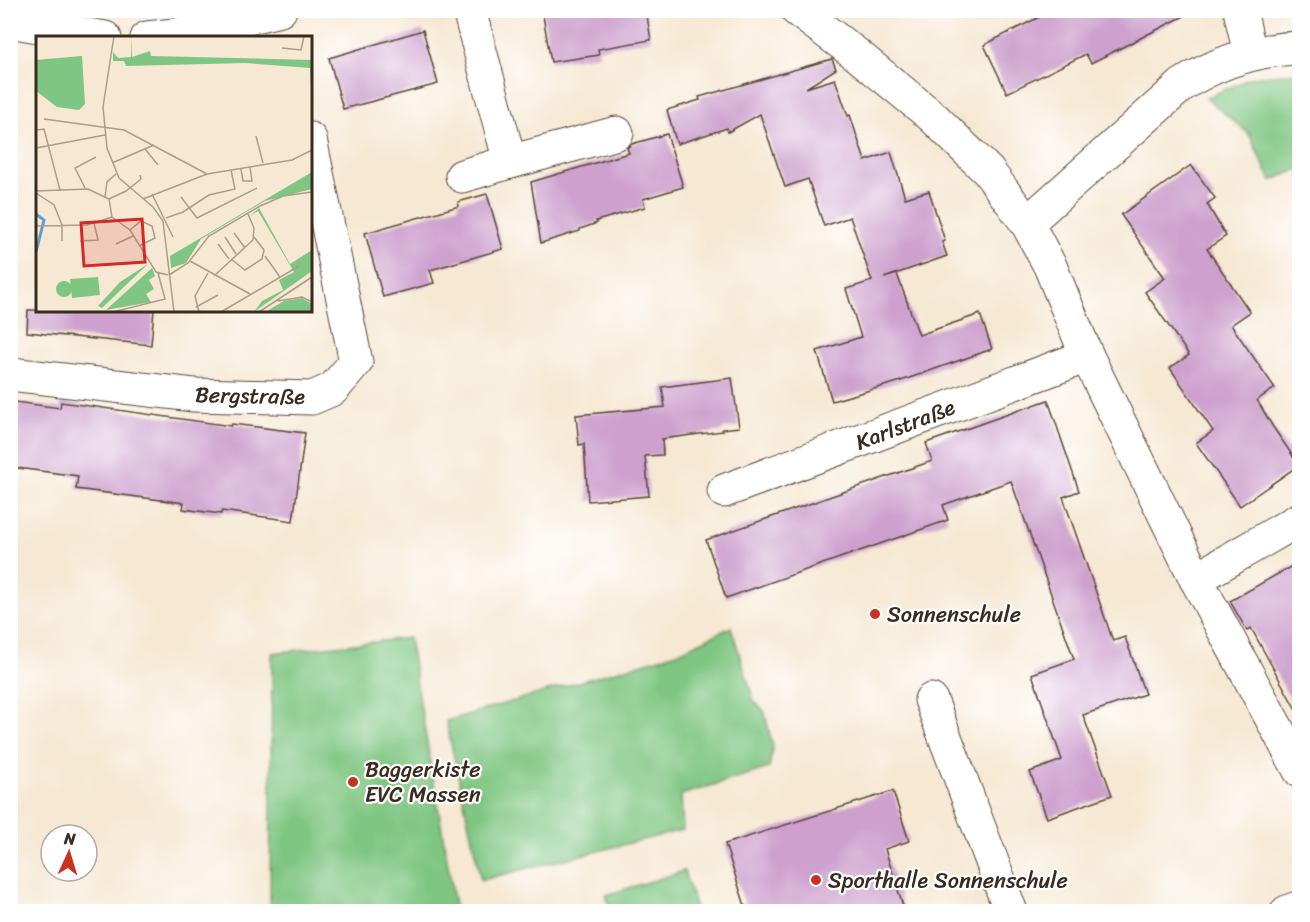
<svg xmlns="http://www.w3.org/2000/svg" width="1310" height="922" font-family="Sriracha,sans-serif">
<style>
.green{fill:#7fc682;stroke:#5d7850;stroke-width:1.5}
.building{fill:#cda0ce}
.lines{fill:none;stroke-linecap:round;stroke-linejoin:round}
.minor-casing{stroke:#574639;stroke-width:35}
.minor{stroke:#fff;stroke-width:33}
.poi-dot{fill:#c8321e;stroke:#fff;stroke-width:2}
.labels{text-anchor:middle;stroke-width:4.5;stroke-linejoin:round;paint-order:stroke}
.street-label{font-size:22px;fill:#3b2a1e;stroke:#fff}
.poi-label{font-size:22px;fill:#3b2a1e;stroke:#fff;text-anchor:start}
.inset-river{fill:none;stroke:#56a3cf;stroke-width:3}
.inset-road{fill:none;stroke:#ab9c8b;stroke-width:1.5}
.view{fill:#d62828;fill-opacity:0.15;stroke:#d62828;stroke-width:3}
.inset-edge{fill:none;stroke:#3b2a1e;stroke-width:3}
</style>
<rect width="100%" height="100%" fill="#fff"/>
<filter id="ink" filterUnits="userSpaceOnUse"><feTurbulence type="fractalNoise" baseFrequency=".0167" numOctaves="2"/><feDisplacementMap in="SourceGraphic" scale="12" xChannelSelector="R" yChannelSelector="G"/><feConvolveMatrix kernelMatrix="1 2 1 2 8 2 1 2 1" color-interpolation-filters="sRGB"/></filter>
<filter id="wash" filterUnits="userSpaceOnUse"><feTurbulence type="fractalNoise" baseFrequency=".008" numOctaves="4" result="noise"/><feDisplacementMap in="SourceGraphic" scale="24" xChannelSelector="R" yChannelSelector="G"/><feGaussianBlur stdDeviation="1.35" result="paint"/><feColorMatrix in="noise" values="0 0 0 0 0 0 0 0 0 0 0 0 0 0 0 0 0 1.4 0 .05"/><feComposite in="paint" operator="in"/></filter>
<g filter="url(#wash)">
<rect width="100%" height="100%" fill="#f6e8d3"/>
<!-- green -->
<g class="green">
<path d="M1299 72V169L1271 181 1249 134 1206 98 1253 77Z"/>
<path d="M731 627 754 701 764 711 773 747 769 768 681 795 683 830 481 880 446 721 677 653Z"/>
<path d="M409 638 456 911H270L272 653Z"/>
<path d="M684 871 697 911H611L606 895Z"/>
</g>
<g id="blocks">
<!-- building -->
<g class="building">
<path d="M542 10H646L651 40 598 49 599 55 551 62Z"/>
<path d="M1053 10H1196L1091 63 1086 54 1007 93 984 45Z"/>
<path d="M423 30 438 84 343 109 329 58Z"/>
<path d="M832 59 836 69 806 88 835 79 848 116 850 115 865 161 891 152 905 198 929 191 945 241 942 242 947 256 884 278 897 274 919 335 980 314 992 349 898 382 832 401 817 351 861 337 846 289 872 281 850 217 824 226 808 179 785 187 760 114 728 132 727 128 677 144 667 110 700 100 699 97Z"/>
<path d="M667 134 683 187 643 199 645 207 596 221 597 223 580 229V231L541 243 531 182 629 153 627 148 632 144Z"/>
<path d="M1191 165 1215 198 1207 204 1226 236 1207 249 1250 312 1231 325 1275 388 1257 400 1273 427 1299 465 1240 506 1196 443 1213 431 1170 368 1189 355 1145 292 1165 278 1121 215Z"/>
<path d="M487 194 503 249 430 270 434 283 383 297 365 233 459 206 458 202Z"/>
<path d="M28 310H154L151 345 27 332Z"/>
<path d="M732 378 739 427 722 429 723 431 662 439 663 455 645 456 649 496 588 501 584 444 579 445 576 415 665 407 662 387Z"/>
<path d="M1048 400 1079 491 1063 497 1113 641 1125 637 1145 694 1083 715 1112 795 1047 818 1030 772 1062 760 1032 674 1074 659 1011 481 943 505 948 520 726 598 706 540 932 461 926 443Z"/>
<path d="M15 402 60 408 61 402 231 426 232 424 305 433 293 521 222 511 221 514 183 509 184 503 76 489 78 476 10 467V434Z"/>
<path d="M1299 562V715L1251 628 1247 631 1230 601Z"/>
<path d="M893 791 909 841 885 849 905 912H747L725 844Z"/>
</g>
</g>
</g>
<g filter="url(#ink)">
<use href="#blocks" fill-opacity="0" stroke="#574639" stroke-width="1.5"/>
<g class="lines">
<defs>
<g id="minor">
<path d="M469 10 510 162 617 133"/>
<path d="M797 10 856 54 933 117 988 171 1027 223 1050 266 1087 356 1196 579 1300 771"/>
<path d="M1240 10 1250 54"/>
<path d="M10 21 105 38"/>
<path d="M147 38 175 35 280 10"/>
<path d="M462 176 510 162"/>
<path d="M1027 223 1182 85C1218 62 1256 49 1300 48"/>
<path d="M10 374 194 395 312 398 333 389 356 362 310 139"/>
<path d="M724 491 1087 356"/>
<path d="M1196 579 1300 519"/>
<path d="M931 700 1011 912"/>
<path d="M1287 912 1300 907"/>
</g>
</defs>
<!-- minor casing -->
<use href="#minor" class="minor-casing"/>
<!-- minor -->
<use href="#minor" class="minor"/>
</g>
</g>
<!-- markers -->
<g class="poi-dot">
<circle cx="875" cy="614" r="6"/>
<circle cx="353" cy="782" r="6"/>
<circle cx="816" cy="880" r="6"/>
</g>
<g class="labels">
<!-- street labels -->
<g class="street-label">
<text transform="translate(250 395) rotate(1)" y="8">Bergstraße</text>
<text transform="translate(905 424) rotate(-21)" y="8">Karlstraße</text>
</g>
<!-- poi labels -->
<g class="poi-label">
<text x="887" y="622">Sonnenschule</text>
<text x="365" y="777">Baggerkiste<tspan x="365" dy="25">EVC Massen</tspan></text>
<text x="828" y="888">Sporthalle Sonnenschule</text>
</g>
</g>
<!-- overview -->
<g transform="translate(36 36)">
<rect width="276" height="276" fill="#f6e8d3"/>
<path d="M96 0V21L114 15 115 20 276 24V68L274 32 209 27 90 30 88 25H77V16L82 22 95 21ZM46 20 49 68 43 74 21 71 0 55V24ZM276 136V153L229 165 165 203 150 227 135 232 134 220ZM223 172 254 228 276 214V235L218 276 226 265 247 254 243 244 258 236 222 175 214 180ZM112 228 66 272 62 270 84 246ZM116 232 119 240 113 244 118 253 110 258 115 266 70 274ZM62 241 64 259 36 262 34 243ZM20 253a8 8 0 1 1 16 0a8 8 0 1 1-16 0ZM266 262 276 268V276H229L248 265Z" fill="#7fc682"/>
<path class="inset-river" d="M0 178 8 184 0 216"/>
<path class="inset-road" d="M78 0 67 71 71 112 83 142 117 171 127 185 138 276M246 12 265 14 268 0M8 83 88 94 171 138M0 94 8 93 24 154M220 100 227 127M0 112 69 99M109 113 122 129M76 127 118 109M205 133 207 145H216L214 131M49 152 39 132 60 121M0 155 52 153 73 163M0 157 18 169 26 189V205M116 158 137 201M69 161 71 146 80 138M145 161 161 182 221 152M73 163 76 181 94 194 120 236 132 239M73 163 90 155 105 143 104 139M107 163 171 138 256 124 276 114M130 182 147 176 173 159 199 153 195 134M0 190 51 189 76 181M94 194 105 185 116 190 119 202 103 210M198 197 209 212M189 201 200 218M44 205 62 204 58 187M80 208 97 200M182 208 193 223M229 220 244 241M195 223 209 234 226 223 228 214 218 201M154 225 214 258M133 239 152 227 173 200 224 170 247 160 276 156M178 240 217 204 218 192 212 178M242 265 266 261 276 266M160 271 182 259M77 276 129 263 122 237M163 276 159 260 172 237M185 276 263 230M223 276 276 241"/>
<path class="view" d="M106 183 109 226 48 230 45 187Z"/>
<rect width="276" height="276" class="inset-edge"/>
</g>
<!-- margin -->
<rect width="1310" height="922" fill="none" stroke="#fff" stroke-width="36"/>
<!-- north arrow -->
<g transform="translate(69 853) rotate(4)"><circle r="28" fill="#ffffff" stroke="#b1aaa5" stroke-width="1.5"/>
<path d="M0-4.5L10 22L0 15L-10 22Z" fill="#c8321e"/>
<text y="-9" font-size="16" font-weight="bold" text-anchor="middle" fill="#3b2a1e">N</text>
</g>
</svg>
